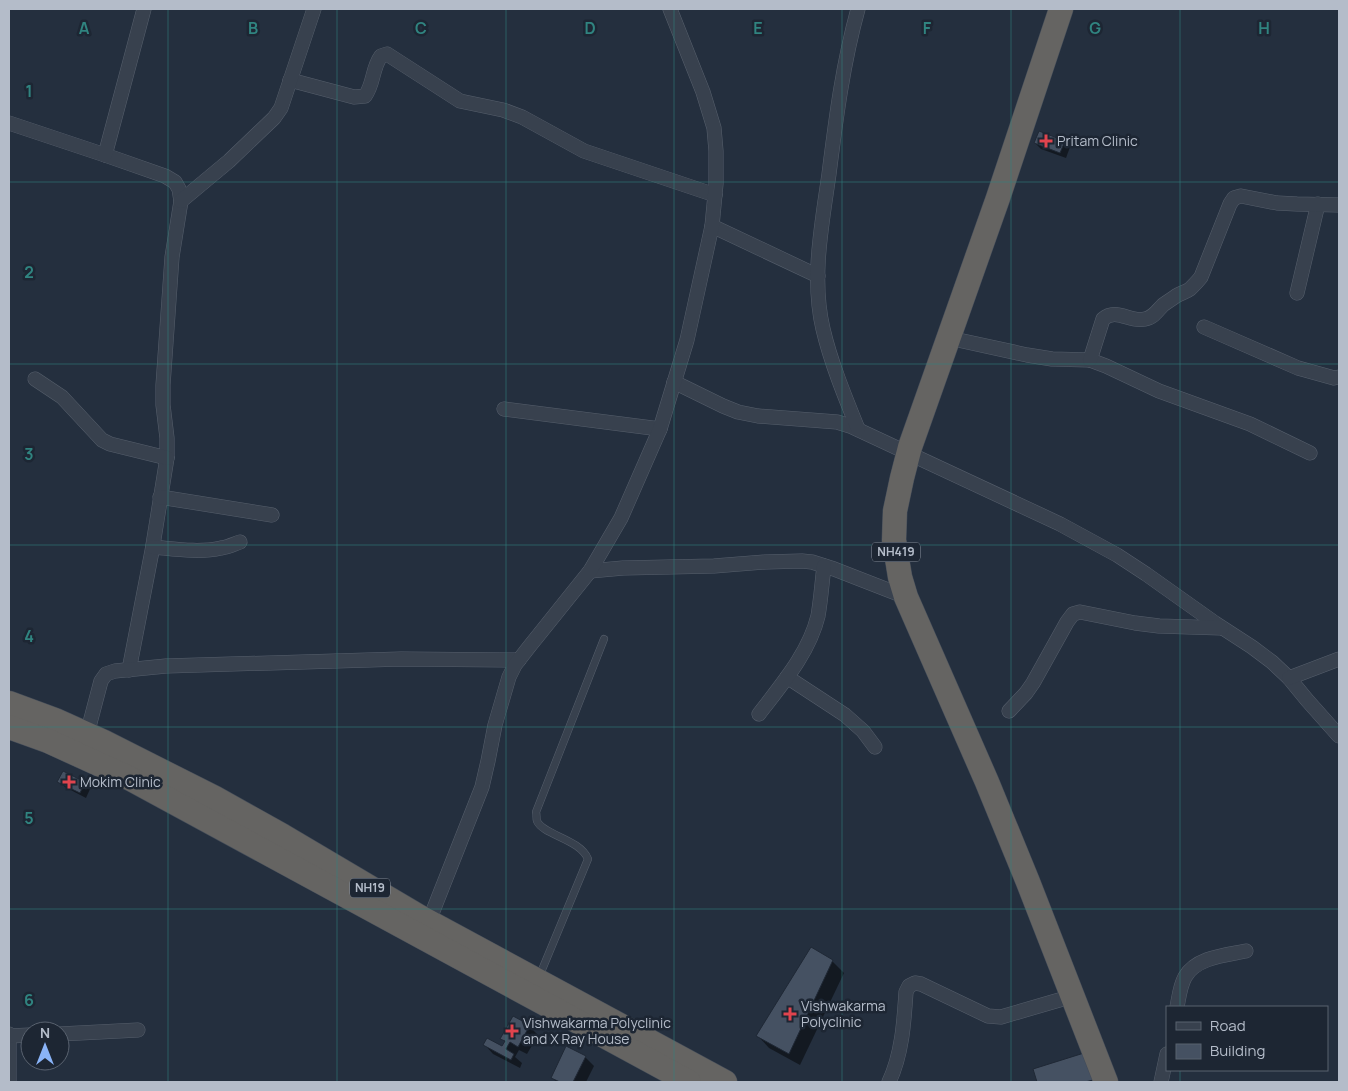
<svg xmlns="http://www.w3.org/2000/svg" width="1348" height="1091" font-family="Manrope,sans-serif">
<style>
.shadow{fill:#0007}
.building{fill:#455162;stroke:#1f2835}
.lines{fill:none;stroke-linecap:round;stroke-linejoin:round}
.service-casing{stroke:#565f6c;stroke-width:8}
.minor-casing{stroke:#565f6c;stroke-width:15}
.trunk-casing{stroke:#434c59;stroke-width:25}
.service{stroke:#38414e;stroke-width:7}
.minor{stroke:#38414e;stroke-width:14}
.trunk{stroke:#656462;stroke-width:24}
.grid{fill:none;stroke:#308480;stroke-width:1;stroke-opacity:0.55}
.health-dot{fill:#e0444e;stroke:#1d2633;stroke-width:2}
.labels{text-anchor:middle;stroke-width:5;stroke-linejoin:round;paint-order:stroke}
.shield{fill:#1d2633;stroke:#878f9c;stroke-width:1}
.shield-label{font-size:12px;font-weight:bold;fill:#b4bcc9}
.poi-label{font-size:14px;fill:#b4bcc9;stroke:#1d2633;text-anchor:start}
.grid-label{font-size:16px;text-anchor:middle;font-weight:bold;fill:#308480;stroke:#1d2633;stroke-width:5;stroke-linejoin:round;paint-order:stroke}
</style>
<rect width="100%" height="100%" fill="#242f3e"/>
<!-- shadow -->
<g class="shadow">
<path d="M1064 142 1070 147 1066 158 1041 149 1035 143Z"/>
<path d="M64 773 85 783 90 789 86 798 65 787 59 781Z"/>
<path d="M832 961 844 973 800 1065 769 1048 758 1036Z"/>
<path d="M514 1017 529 1026 538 1035 527 1054 519 1050 515 1057 522 1063 520 1068 493 1054 485 1045 503 1048 506 1042 502 1039Z"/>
<path d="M1084 1054 1099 1082H1038L1034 1070Z"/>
<path d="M585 1057 594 1066 586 1082H557L552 1078Z"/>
</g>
<!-- building -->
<g class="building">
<path d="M1039 131 1065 141 1060 153 1034 143Z"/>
<path d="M63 771 85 782 80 793 57 782Z"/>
<path d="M811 947 833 960 789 1054 756 1036Z"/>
<path d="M513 1016 530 1025 518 1047 510 1042 506 1049 514 1054 511 1060 483 1045 487 1038 502 1046 505 1041 500 1039Z"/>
<path d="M566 1046 586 1056 573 1082H560L551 1078Z"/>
<path d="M1084 1053 1093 1080 1085 1082H1037L1033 1069Z"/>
</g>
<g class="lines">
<defs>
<path id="service" d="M539 977 588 859C580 839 543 835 537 821 536 818 537 815 536 812L604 639"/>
<g id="minor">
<path d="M290 80 354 97 365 96C374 84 372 68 381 56L387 54 460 101 503 110 522 117 584 151 715 195"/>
<path d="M9 123 105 155 165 176 175 182 179 189 181 201 172 257 163 385V405L167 438V458L152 551 129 670"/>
<path d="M105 155 144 9"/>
<path d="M181 201 229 161 274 118 281 108 314 9"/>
<path d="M712 226 818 276"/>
<path d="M1297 293 1318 204"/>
<path d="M1204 327 1298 368 1334 378 1339 377"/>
<path d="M949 338 1027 355 1052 359 1090 360 1106 366 1159 391 1250 424 1310 453"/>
<path d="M1090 360 1103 319C1117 307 1129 323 1145 319 1153 318 1157 311 1163 305 1167 302 1172 299 1176 296 1181 293 1186 292 1190 289 1194 285 1198 281 1201 277L1230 204 1234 198 1241 196 1277 203 1297 204 1339 205"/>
<path d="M35 379 62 397 102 440 110 444 167 458"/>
<path d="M674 382 723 406 738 412 758 416 837 422 850 426 1060 524 1117 555 1146 574 1215 623 1252 647 1272 662 1289 678 1307 700 1339 736"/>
<path d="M504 409 660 429"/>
<path d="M858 429C845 397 831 363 823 329 811 278 822 224 829 174 836 118 843 63 858 9"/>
<path d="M160 497 272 515"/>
<path d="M153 547C175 549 199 553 221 548 228 547 234 544 240 542"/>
<path d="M590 571 623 568 714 566 765 562 802 561 812 562 834 569 906 597"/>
<path d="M787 677 845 715 863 731 875 747"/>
<path d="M1289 678 1339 659"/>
<path d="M1009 711 1026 693 1033 683 1067 622 1073 614 1080 612 1135 623 1159 626 1222 628"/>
<path d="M759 714C782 684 809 653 818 616 821 599 822 582 824 566"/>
<path d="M87 734 101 681 106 674 115 671 166 666 401 659 519 660"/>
<path d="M429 921 482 787 488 761 495 725 509 677 515 665 529 647 590 571 621 518 660 429 687 340 712 226 716 184V151L714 128 703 92 670 9"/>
<path d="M1177 1007C1179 997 1180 986 1185 977 1196 957 1227 955 1246 951"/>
<path d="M9 1034V1082"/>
<path d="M60 1034 138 1030"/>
<path d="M9 1036 30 1035"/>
<path d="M889 1082C902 1054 904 1023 906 992L909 986 915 983 921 984 988 1016 1001 1017 1073 996"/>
<path d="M1161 1082 1167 1054"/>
</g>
<g id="trunk">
<path d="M1061 9 998 198 910 447 902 478 895 511 894 540 900 577 906 597 987 782 1028 882 1106 1082"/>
<path d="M9 703 55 720 104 742 215 798 283 836 354 878 420 917 725 1082"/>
<path d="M9 727 48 741 129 778 689 1082"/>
</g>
</defs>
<!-- service casing -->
<use href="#service" class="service-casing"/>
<!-- minor casing -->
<use href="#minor" class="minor-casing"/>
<!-- trunk casing -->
<use href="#trunk" class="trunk-casing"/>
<!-- service -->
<use href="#service" class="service"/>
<!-- minor -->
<use href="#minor" class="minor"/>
<!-- trunk -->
<use href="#trunk" class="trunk"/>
</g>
<!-- grid -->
<path class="grid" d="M168 9V1082M337 9V1082M506 9V1082M674 9V1082M842 9V1082M1011 9V1082M1180 9V1007M9 182H1339M9 364H1339M9 545H1339M9 727H1339M9 909H1339M1180 1070V1082"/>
<!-- markers -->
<g class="health-dot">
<path d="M1043.5 133.5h5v5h5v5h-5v5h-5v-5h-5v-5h5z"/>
<path d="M66.5 774.5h5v5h5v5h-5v5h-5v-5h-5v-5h5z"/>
<path d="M787.5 1006.5h5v5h5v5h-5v5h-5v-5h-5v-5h5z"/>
<path d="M509.5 1023.5h5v5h5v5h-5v5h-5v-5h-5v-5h5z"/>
</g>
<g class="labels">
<!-- shield labels -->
<g class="shield">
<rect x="872" y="542.5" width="48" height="19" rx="4"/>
<rect x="350" y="878.5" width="40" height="19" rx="4"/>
</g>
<g class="shield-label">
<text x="896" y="556">NH419</text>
<text x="370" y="892">NH19</text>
</g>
<!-- poi labels -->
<g class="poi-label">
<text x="1057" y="146">Pritam Clinic</text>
<text x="80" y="787">Mokim Clinic</text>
<text x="801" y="1011">Vishwakarma<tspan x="801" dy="16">Polyclinic</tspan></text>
<text x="523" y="1028">Vishwakarma Polyclinic<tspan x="523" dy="16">and X Ray House</tspan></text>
</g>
</g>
<g class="grid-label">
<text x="84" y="34">A</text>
<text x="253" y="34">B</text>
<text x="421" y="34">C</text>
<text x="590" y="34">D</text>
<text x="758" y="34">E</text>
<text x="927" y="34">F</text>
<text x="1095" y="34">G</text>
<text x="1264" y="34">H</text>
<text x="29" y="97">1</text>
<text x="29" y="278">2</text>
<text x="29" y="460">3</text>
<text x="29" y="642">4</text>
<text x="29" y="824">5</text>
<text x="29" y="1006">6</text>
</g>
<!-- border -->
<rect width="1348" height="1091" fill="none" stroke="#b4bcc9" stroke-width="20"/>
<!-- legend -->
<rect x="1166" y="1006" width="162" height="65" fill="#1d2633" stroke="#59626f"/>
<rect x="1176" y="1022" width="25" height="8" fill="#38414e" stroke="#59626f"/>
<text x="1210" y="1031" font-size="15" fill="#b4bcc9">Road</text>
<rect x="1176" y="1044" width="25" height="15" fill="#455162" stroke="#59626f"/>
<text x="1210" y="1056" font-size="15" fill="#b4bcc9">Building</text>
<!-- north arrow -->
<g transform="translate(45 1046)"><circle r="24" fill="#1d2633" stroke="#59626f"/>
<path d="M0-4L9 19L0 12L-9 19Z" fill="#8ab4f8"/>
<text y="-8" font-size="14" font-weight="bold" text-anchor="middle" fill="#b4bcc9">N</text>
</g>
</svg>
